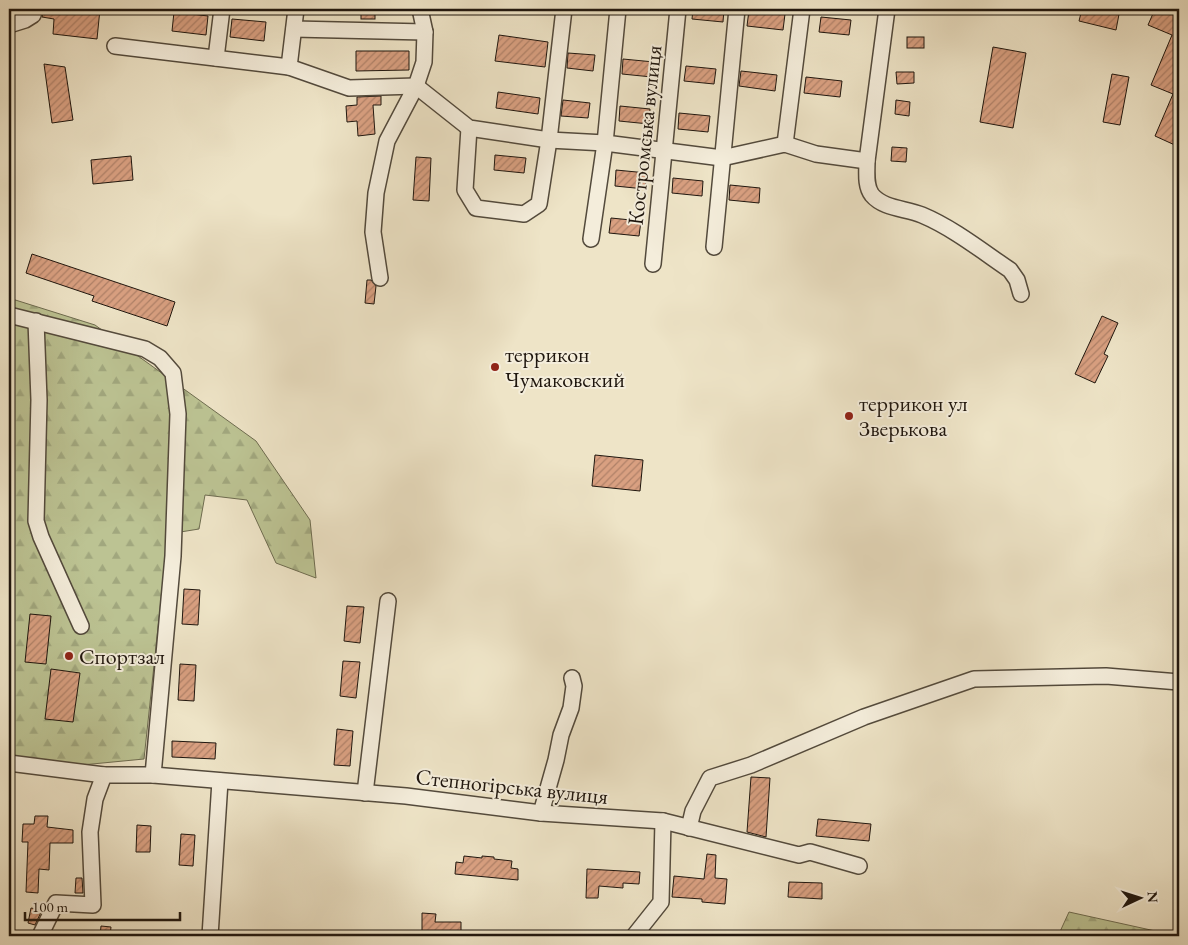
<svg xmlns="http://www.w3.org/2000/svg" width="1188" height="945" font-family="'EB Garamond',serif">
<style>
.forest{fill:url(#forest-firs);stroke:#6e6c50}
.building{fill:url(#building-hatch);stroke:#1f160e}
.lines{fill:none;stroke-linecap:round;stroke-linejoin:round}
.minor-casing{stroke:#534a3c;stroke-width:18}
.minor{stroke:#f4eddb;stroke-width:15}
.poi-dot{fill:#8f2418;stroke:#f4eddb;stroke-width:2}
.labels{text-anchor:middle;stroke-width:4;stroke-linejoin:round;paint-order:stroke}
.street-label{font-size:22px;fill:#1f160e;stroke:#f4eddb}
.poi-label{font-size:22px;fill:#1f160e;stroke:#f4eddb;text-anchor:start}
</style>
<defs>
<pattern id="forest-firs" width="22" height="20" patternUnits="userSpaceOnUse" patternTransform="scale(1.25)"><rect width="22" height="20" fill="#bcc393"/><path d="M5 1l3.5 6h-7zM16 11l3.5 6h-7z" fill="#a1a77e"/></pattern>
<pattern id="building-hatch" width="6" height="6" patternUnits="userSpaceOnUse" patternTransform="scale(1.25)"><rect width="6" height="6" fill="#d9a081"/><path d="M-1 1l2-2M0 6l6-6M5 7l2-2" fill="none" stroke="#af8168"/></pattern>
</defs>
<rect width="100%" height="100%" fill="#eee4c7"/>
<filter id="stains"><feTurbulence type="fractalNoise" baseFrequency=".004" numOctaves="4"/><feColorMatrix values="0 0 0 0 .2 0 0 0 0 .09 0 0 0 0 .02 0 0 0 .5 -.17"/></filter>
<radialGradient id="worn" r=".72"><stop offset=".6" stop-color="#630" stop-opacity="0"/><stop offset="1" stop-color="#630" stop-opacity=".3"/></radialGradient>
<!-- forest -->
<g class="forest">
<path d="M9 298 95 325 256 441 310 520 316 578 276 563 247 500 205 495 199 529 168 534 144 759 9 772Z"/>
<path d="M1069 912 1178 936H1058Z"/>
</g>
<!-- building -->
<g class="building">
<path d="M44 9H100L97 39 53 34 54 19 42 17Z"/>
<rect x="361" y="9" width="14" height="10"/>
<path d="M693 9H724L723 22 692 19Z"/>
<path d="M1082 9H1120L1116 30 1079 21Z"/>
<path d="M1155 9H1179V140L1177 146 1155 136 1173 94 1151 85 1172 35 1148 25Z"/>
<path d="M749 10 785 14 783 30 747 26Z"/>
<path d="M174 12 208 16 206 35 172 31Z"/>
<path d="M821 17 851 20 849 35 819 32Z"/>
<path d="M232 19 266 22 264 41 230 37Z"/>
<path d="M499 35 548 42 545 67 495 61Z"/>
<rect x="907" y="37" width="17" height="11"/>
<path d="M993 47 1026 53 1013 128 980 122Z"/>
<path d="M356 51H409V70L356 71Z"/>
<path d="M568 53 595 55 593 71 567 68Z"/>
<path d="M623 59 654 62 652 77 622 74Z"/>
<path d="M44 64 65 67 73 120 52 123Z"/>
<path d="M686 66 716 69 714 84 684 81Z"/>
<path d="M741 71 777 75 775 91 739 86Z"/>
<path d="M896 72H914V83L897 84Z"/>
<path d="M1112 74 1129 77 1120 125 1103 122Z"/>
<path d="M806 77 842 81 840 97 804 93Z"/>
<path d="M498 92 540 98 538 114 496 108Z"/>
<path d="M381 96V105H373L375 134 358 136 357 121 347 122 346 106 357 105V97Z"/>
<path d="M563 100 590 103 588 118 561 116Z"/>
<path d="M896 100 910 102 909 116 895 114Z"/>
<path d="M620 106 650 109 649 124 619 121Z"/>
<path d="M679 113 710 116 708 132 678 129Z"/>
<path d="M892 147 907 148 906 162 891 161Z"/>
<path d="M495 155 526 158 524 173 494 170Z"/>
<path d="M131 156 133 180 93 184 91 160Z"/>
<path d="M416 157 431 158 429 201 413 200Z"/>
<path d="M616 170 647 173 645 189 615 186Z"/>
<path d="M673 178 703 181 702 196 672 193Z"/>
<path d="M730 185 760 188 759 203 729 200Z"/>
<path d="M611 218 641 221 639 236 609 233Z"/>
<path d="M32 254 175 302 167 326 92 301 94 296 26 273Z"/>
<path d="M367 280H371L376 286 374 304 365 303Z"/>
<path d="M1102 316 1118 323 1104 354 1108 356 1095 383 1075 374Z"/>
<path d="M595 455 643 460 640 491 592 486Z"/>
<path d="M184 589 200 590 198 625 182 624Z"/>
<path d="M347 606 364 607 360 643 344 641Z"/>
<path d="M30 614 51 616 46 664 25 662Z"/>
<path d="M343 661 360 662 356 698 340 696Z"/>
<path d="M180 664 196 665 194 701 178 700Z"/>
<path d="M51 669 80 673 73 722 45 719Z"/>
<path d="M337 729 353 731 350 766 334 765Z"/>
<path d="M172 741 216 743 215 759 172 757Z"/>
<path d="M751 777 770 778 766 837 747 832Z"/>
<path d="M35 816H48L47 827 73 830V843H50L49 870 39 869 38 893 26 892 28 842H22L23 824H34Z"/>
<path d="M818 819 871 824 869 841 816 836Z"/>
<path d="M137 825 151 826 150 852H136Z"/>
<path d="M181 834 195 835 193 866 179 865Z"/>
<path d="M707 854 716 855 715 878 727 879 725 904 702 902V899L672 897 674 876 704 879Z"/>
<path d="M464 856 482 858V856L494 857V859L512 861 511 868 518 869V880L455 874 456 862 463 863Z"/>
<path d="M587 869 640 872 639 884 623 883V888L599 886 598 898H586Z"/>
<path d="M76 878H82L83 893H75Z"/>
<path d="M789 882 822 883V899L788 897Z"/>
<path d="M31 908 42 910 35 925 28 923Z"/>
<path d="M422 913 436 914 435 922H461V934H422Z"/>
<path d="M101 926 111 927 110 936H100Z"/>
</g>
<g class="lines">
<defs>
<g id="minor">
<path d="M887 9 867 161C867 172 865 186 872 195 884 209 905 208 922 215 953 228 982 251 1010 270L1017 280 1021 294"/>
<path d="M9 25 25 20 33 15 35 9"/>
<path d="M294 29 425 32"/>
<path d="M115 46 289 67 349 88 416 86 469 128 549 140 605 143 722 158 785 144 816 154 867 161"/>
<path d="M216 58 222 9"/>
<path d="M289 67 296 9"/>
<path d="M469 128 465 190 476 208 524 214 539 204 549 140 564 9"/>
<path d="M785 144 802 9"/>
<path d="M591 239 605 143 618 9"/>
<path d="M714 247 737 9"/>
<path d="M653 264 678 9"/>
<path d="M380 278 373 232 376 193 387 141 416 86 424 62 425 32 420 9"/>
<path d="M9 315 145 349 160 358 173 373 178 414 173 556 153 775"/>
<path d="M36 321 39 400 36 521 41 537 81 626"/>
<path d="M9 763 104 775H153L406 796 541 813 663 821 799 855 810 852 859 866"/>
<path d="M365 793 388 601"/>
<path d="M541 813 556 760 561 735 571 708 574 686 572 678"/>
<path d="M689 828 693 811 710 778 751 765 864 717 974 679 1106 676 1179 682"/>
<path d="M40 936 56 903 93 905 90 832 95 799 104 775"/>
<path d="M210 936 220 781"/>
<path d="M634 936 661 902 663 821"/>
</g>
</defs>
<!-- minor casing -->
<use href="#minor" class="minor-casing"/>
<!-- minor -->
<use href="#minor" class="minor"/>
</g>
<!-- markers -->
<g class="poi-dot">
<circle cx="495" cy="367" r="5"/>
<circle cx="849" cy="416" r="5"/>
<circle cx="69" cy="656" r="5"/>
</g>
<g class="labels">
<!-- street labels -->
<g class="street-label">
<text transform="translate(644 135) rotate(-84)" y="8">Костромська вулиця</text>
<text transform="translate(512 786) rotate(6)" y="8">Степногірська вулиця</text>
</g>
<!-- poi labels -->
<g class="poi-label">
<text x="505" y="362">террикон<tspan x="505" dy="25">Чумаковский</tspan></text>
<text x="859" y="411">террикон ул<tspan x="859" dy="25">Зверькова</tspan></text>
<text x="79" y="664">Спортзал</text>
</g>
</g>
<!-- margin -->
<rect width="1188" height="945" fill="none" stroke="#eee4c7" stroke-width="30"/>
<rect x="10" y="10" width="1168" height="925" fill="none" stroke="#1f160e" stroke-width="2.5"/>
<rect x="15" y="15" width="1158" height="915" fill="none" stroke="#1f160e"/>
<!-- north arrow -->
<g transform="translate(1140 898) rotate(86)" stroke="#f4eddb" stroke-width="4" paint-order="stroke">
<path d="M0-4L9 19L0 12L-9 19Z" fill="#1f160e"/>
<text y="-8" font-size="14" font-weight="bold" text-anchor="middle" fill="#1f160e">N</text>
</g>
<!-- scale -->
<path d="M25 912v8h155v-8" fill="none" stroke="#1f160e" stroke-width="2.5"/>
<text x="32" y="912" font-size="15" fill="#1f160e" stroke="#f4eddb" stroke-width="4" paint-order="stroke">100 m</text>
<rect width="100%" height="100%" filter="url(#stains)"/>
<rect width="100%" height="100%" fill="url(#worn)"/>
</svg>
